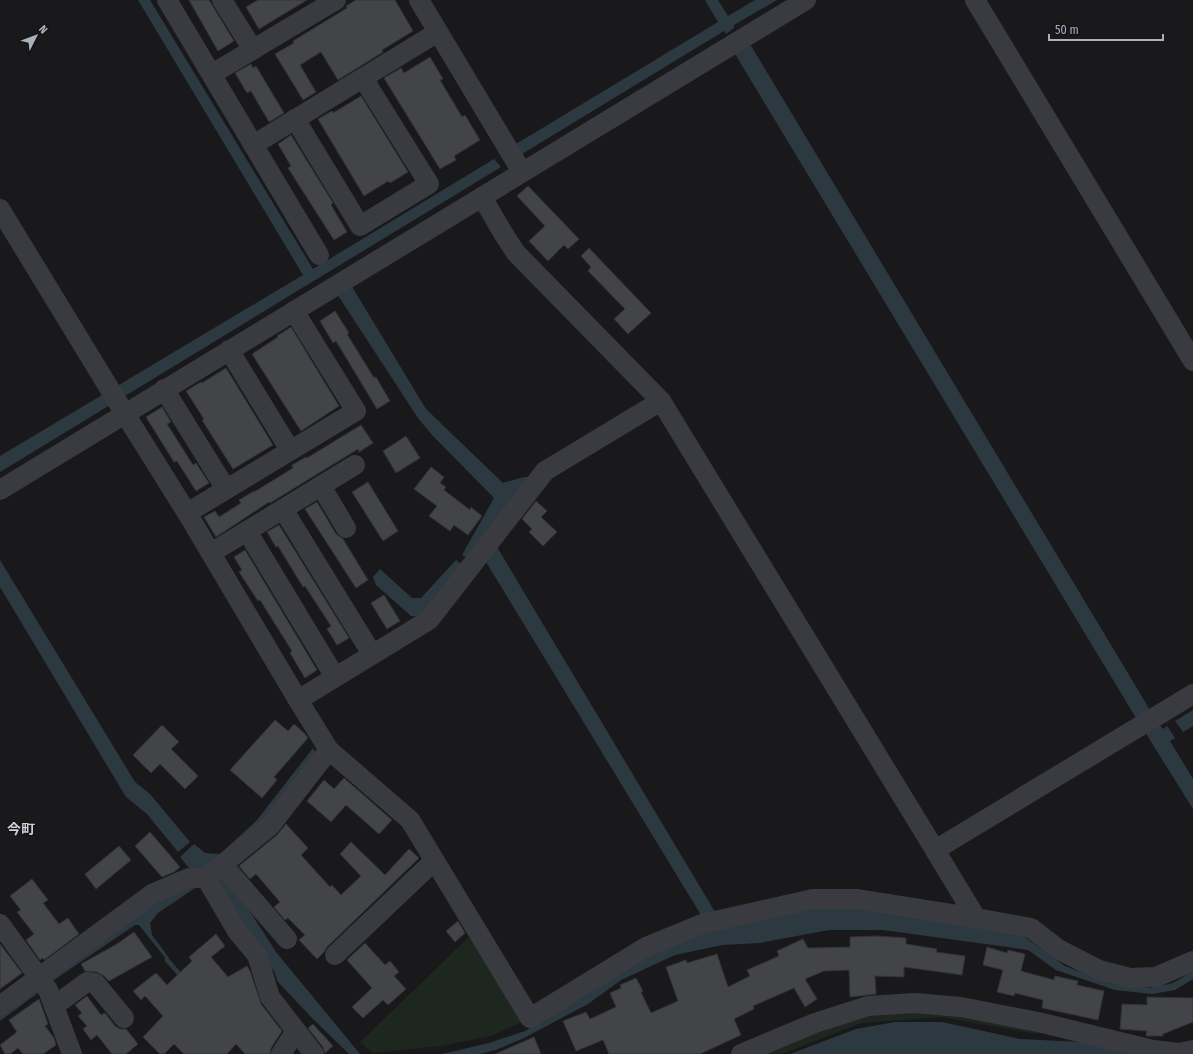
<svg xmlns="http://www.w3.org/2000/svg" width="1193" height="1054" font-family="'Fira Sans Condensed','Noto Sans JP',sans-serif">
<style>
.green{fill:#1e271f}
.water{fill:#2d3941}
.lines{fill:none;stroke-linecap:round;stroke-linejoin:round}
.stream{stroke:#2d3941;stroke-width:4.5}
.building{fill:#434448;stroke:#323337}
.minor{stroke:#393b41;stroke-width:20}
.labels{text-anchor:middle;stroke-width:3;stroke-linejoin:round;paint-order:stroke}
.neighbourhood-label{font-size:14px;font-weight:bold;fill:#cbcfd7;stroke:#141416}
</style>
<rect width="100%" height="100%" fill="#19191b"/>
<!-- green -->
<g class="green">
<path d="M469 937 522 1022 491 1036 441 1046 373 1053 360 1042Z"/>
<path d="M936 1011 1040 1028 1037 1034 942 1017 861 1023 782 1054H762L862 1015Z"/>
</g>
<!-- water -->
<g class="water">
<path d="M138 0H150L313 269 494 159 501 167 0 472V456L303 275Z"/>
<path d="M705 0H718L728 16 755 0H777L734 25V28L726 34 724 31 522 154 516 144 718 22Z"/>
<path d="M750 44 1150 710 1136 718 735 54Z"/>
<path d="M351 285 426 409 503 483 524 477H532L494 542 724 927 809 905 840 906 1022 935 1065 966 1112 984 1150 988 1173 983 1193 971V979L1175 990 1152 994 1115 990 1056 970 1028 950 883 930H829L760 943 722 945 675 955 621 980 588 1004 524 1038 496 1050 480 1054H442L489 1043 525 1031 582 998 605 981 704 920 483 557 469 559 462 555 494 498 432 435 418 418 337 294Z"/>
<path d="M0 560 135 782 150 794 190 842 178 852 147 814 126 797 0 587Z"/>
<path d="M456 560 464 566 422 617 411 616 376 585 373 577 380 569 412 598H421Z"/>
<path d="M1193 710V726L1183 732 1175 721Z"/>
<path d="M1158 723 1163 729 1167 726 1175 738 1170 741 1193 779V809L1145 732Z"/>
<path d="M313 748 317 755 261 824 206 868H189L180 857 194 844 205 853 220 854 257 820Z"/>
<path d="M223 875 249 910 276 952 360 1054H349L311 1017 278 982 274 971 262 957 215 882Z"/>
<path d="M195 886V888L158 913 150 923 152 935 169 958 167 960 139 925H135L51 982 47 977 149 905Z"/>
<path d="M34 987 42 990 0 1021V1010Z"/>
<path d="M895 1022H942L1020 1039 1082 1042 1132 1054H790L856 1029Z"/>
</g>
<g class="lines">
<!-- stream -->
<path class="stream" d="M167 960 183 978"/>
</g>
<!-- building -->
<g class="building">
<path d="M189 0H209L234 41 218 51Z"/>
<path d="M258 0H307L259 29 246 7Z"/>
<path d="M356 0H395L413 31 382 50 383 52 338 80 321 52 300 65 316 92 303 100 275 54 294 43 293 41 347 8 346 6Z"/>
<path d="M430 57 443 79 440 80 462 117 465 115 480 140 454 156 456 160 440 169 384 78 401 68 404 73Z"/>
<path d="M251 64 253 68 256 66 284 113 269 122 251 91 247 93 235 73Z"/>
<path d="M361 96 408 172 390 183 388 181 364 196 318 119 332 111 333 113Z"/>
<path d="M291 135 333 203 331 205 347 232 334 240 288 168 291 166 278 144Z"/>
<path d="M528 186 579 239 568 249 564 245 548 261 529 241 545 226 517 196Z"/>
<path d="M589 248 651 313 628 334 614 319 625 309 588 271 591 267 581 256Z"/>
<path d="M335 311 349 333 347 334 374 378 376 377 390 401 377 409 336 341 333 343 320 321Z"/>
<path d="M291 327 339 406 301 431 252 354 278 337 277 336Z"/>
<path d="M226 368 273 445 233 469 202 420 204 419 186 391 201 382 202 383Z"/>
<path d="M162 407 171 422 167 424 193 465 196 463 209 483 196 491 177 461 174 462 146 417Z"/>
<path d="M361 425 373 443 359 452 358 449 270 503 269 502 216 537 204 517 215 511 219 517 241 503 239 500 254 491V492L293 468 292 465 306 457 307 458Z"/>
<path d="M406 436 420 458 396 473 383 451Z"/>
<path d="M431 467 444 477 440 483 446 487 444 490 470 510 471 507 482 516 468 535 454 525 450 531 429 516 437 506 414 489Z"/>
<path d="M368 482 398 531 383 541 352 492Z"/>
<path d="M536 501 547 511 541 517 557 532 543 546 529 532 532 529 522 519Z"/>
<path d="M317 502 336 534 343 539 368 580 356 588 305 509Z"/>
<path d="M279 525 349 638 337 645 327 629 331 626 305 586 303 587 278 546 276 547 267 532Z"/>
<path d="M245 550 317 670 305 678 290 653 292 651 260 600 258 601 239 572 242 570 234 557Z"/>
<path d="M384 595 400 621 387 629 371 603Z"/>
<path d="M275 720 288 731 294 724 305 734 308 738 274 777 277 780 262 798 230 770Z"/>
<path d="M162 725 179 742 171 749 198 776 185 789 160 764 151 773 133 755Z"/>
<path d="M344 778 392 820 379 834 346 805 331 822 307 801 324 780 334 789Z"/>
<path d="M286 824 308 848 301 855 330 887 332 885 341 895 361 876 340 854 351 842 385 875 409 849 419 858 327 947 324 952 317 959 299 940 305 935 288 918 285 920 274 907 280 902 256 874 250 879 239 866 277 835Z"/>
<path d="M150 832 180 867 174 872 162 877 135 846Z"/>
<path d="M119 846 131 860 96 889 85 874Z"/>
<path d="M32 879 48 900 43 903 59 924 68 918 79 934 44 960 43 958 40 960 26 940 34 934 17 912 21 910 10 896Z"/>
<path d="M458 921 465 933 455 942 446 931Z"/>
<path d="M134 932 152 957 109 981 104 976 97 972 85 971 81 964 117 944Z"/>
<path d="M216 934 225 946 211 957 228 977 247 966 250 971 261 1004 282 1031 271 1048 270 1054H245L236 1044 227 1054H184L174 1044 164 1054H160L143 1037 163 1016 145 996 141 1000 133 991 156 973 167 985 192 961 189 957Z"/>
<path d="M876 936 906 938V944L937 949 936 952 965 956 962 975 904 967V977L875 976 876 994 850 997 849 970 824 971 805 979 817 999 805 1007 794 988 753 1006 754 1009 734 1019 741 1035 700 1054H609L603 1040 576 1051 563 1021 586 1012 590 1019 616 1007 610 993 621 988 620 985 636 978 643 991 641 992 651 1013 678 1001 666 967 686 960 687 963 717 954 728 987 750 976 747 970 779 956 777 951 803 939 808 948 850 947V937Z"/>
<path d="M365 943 385 965 390 961 399 972 394 976 406 989 388 1005 383 1000 363 1018 352 1007 372 988 347 960Z"/>
<path d="M0 944 22 973 0 989Z"/>
<path d="M987 947 1007 953 1008 950 1025 954 1021 971 1054 980 1055 976 1078 981 1077 985 1104 991 1098 1020 1042 1008 1043 1000 1015 993 1014 996 997 992 1003 970 983 965Z"/>
<path d="M87 996 101 1015 105 1013 115 1026 120 1029H126L138 1044 126 1054H112L97 1035 91 1040 83 1029 87 1026 78 1016 82 1013 75 1005Z"/>
<path d="M1147 997 1193 998V1022L1163 1034V1036H1146L1147 1031 1120 1029 1122 1004 1147 1005Z"/>
<path d="M39 999 48 1024 45 1026 54 1038 56 1045 43 1054H23L18 1048 10 1054H5L0 1045 17 1032 9 1020Z"/>
<path d="M313 1024 333 1046 325 1053 323 1047 308 1028Z"/>
<path d="M534 1037 541 1054H495Z"/>
</g>
<g class="lines">
<!-- minor -->
<g class="minor">
<path d="M167 0 319 255"/>
<path d="M222 0 253 50"/>
<path d="M419 0 522 172"/>
<path d="M975 0 1193 361"/>
<path d="M212 74 336 0"/>
<path d="M295 119 360 226 429 184 363 78"/>
<path d="M253 145 438 32"/>
<path d="M482 197 503 233 516 253 661 401 935 850 1193 694"/>
<path d="M0 209 117 401 187 513 298 700"/>
<path d="M229 350 290 450"/>
<path d="M164 389 226 489"/>
<path d="M661 401 545 471 429 620 298 700 329 750 410 820 530 1018 646 947 702 924 813 899H856L976 918 935 850"/>
<path d="M321 486 346 528"/>
<path d="M0 490 806 0"/>
<path d="M283 509 372 654"/>
<path d="M187 513 356 411 294 311"/>
<path d="M247 531 335 677"/>
<path d="M211 553 355 465"/>
<path d="M223 865 287 939"/>
<path d="M206 878 237 931 257 955 270 997 314 1054"/>
<path d="M976 918 1031 928 1058 949 1099 970 1130 978 1156 977 1193 961"/>
<path d="M0 924 48 990 72 1054"/>
<path d="M335 955 434 861"/>
<path d="M0 1006 152 894 189 878H206L270 826 329 750"/>
<path d="M54 1006 87 982 95 983 124 1018"/>
<path d="M281 1054 296 1031"/>
<path d="M741 1054 815 1023 868 1006 915 1003 961 1007 1038 1022 1153 1050 1179 1053 1193 1050"/>
</g>
</g>
<g class="labels">
<!-- neighbourhood labels -->
<g class="neighbourhood-label">
<text x="21" y="834">今町</text>
</g>
</g>
<!-- north arrow -->
<g transform="translate(36 36) rotate(48)" stroke="#141416" stroke-width="3" paint-order="stroke">
<path d="M0-3L7 15L0 10L-7 15Z" fill="#aab0bc"/>
<text y="-6" font-size="11" font-weight="bold" text-anchor="middle" fill="#aab0bc">N</text>
</g>
<!-- scale -->
<path d="M1049 34v6h114v-6" fill="none" stroke="#aab0bc" stroke-width="2"/>
<text x="1055" y="34" font-size="12" fill="#aab0bc" stroke="#141416" stroke-width="3" paint-order="stroke">50 m</text>
</svg>
